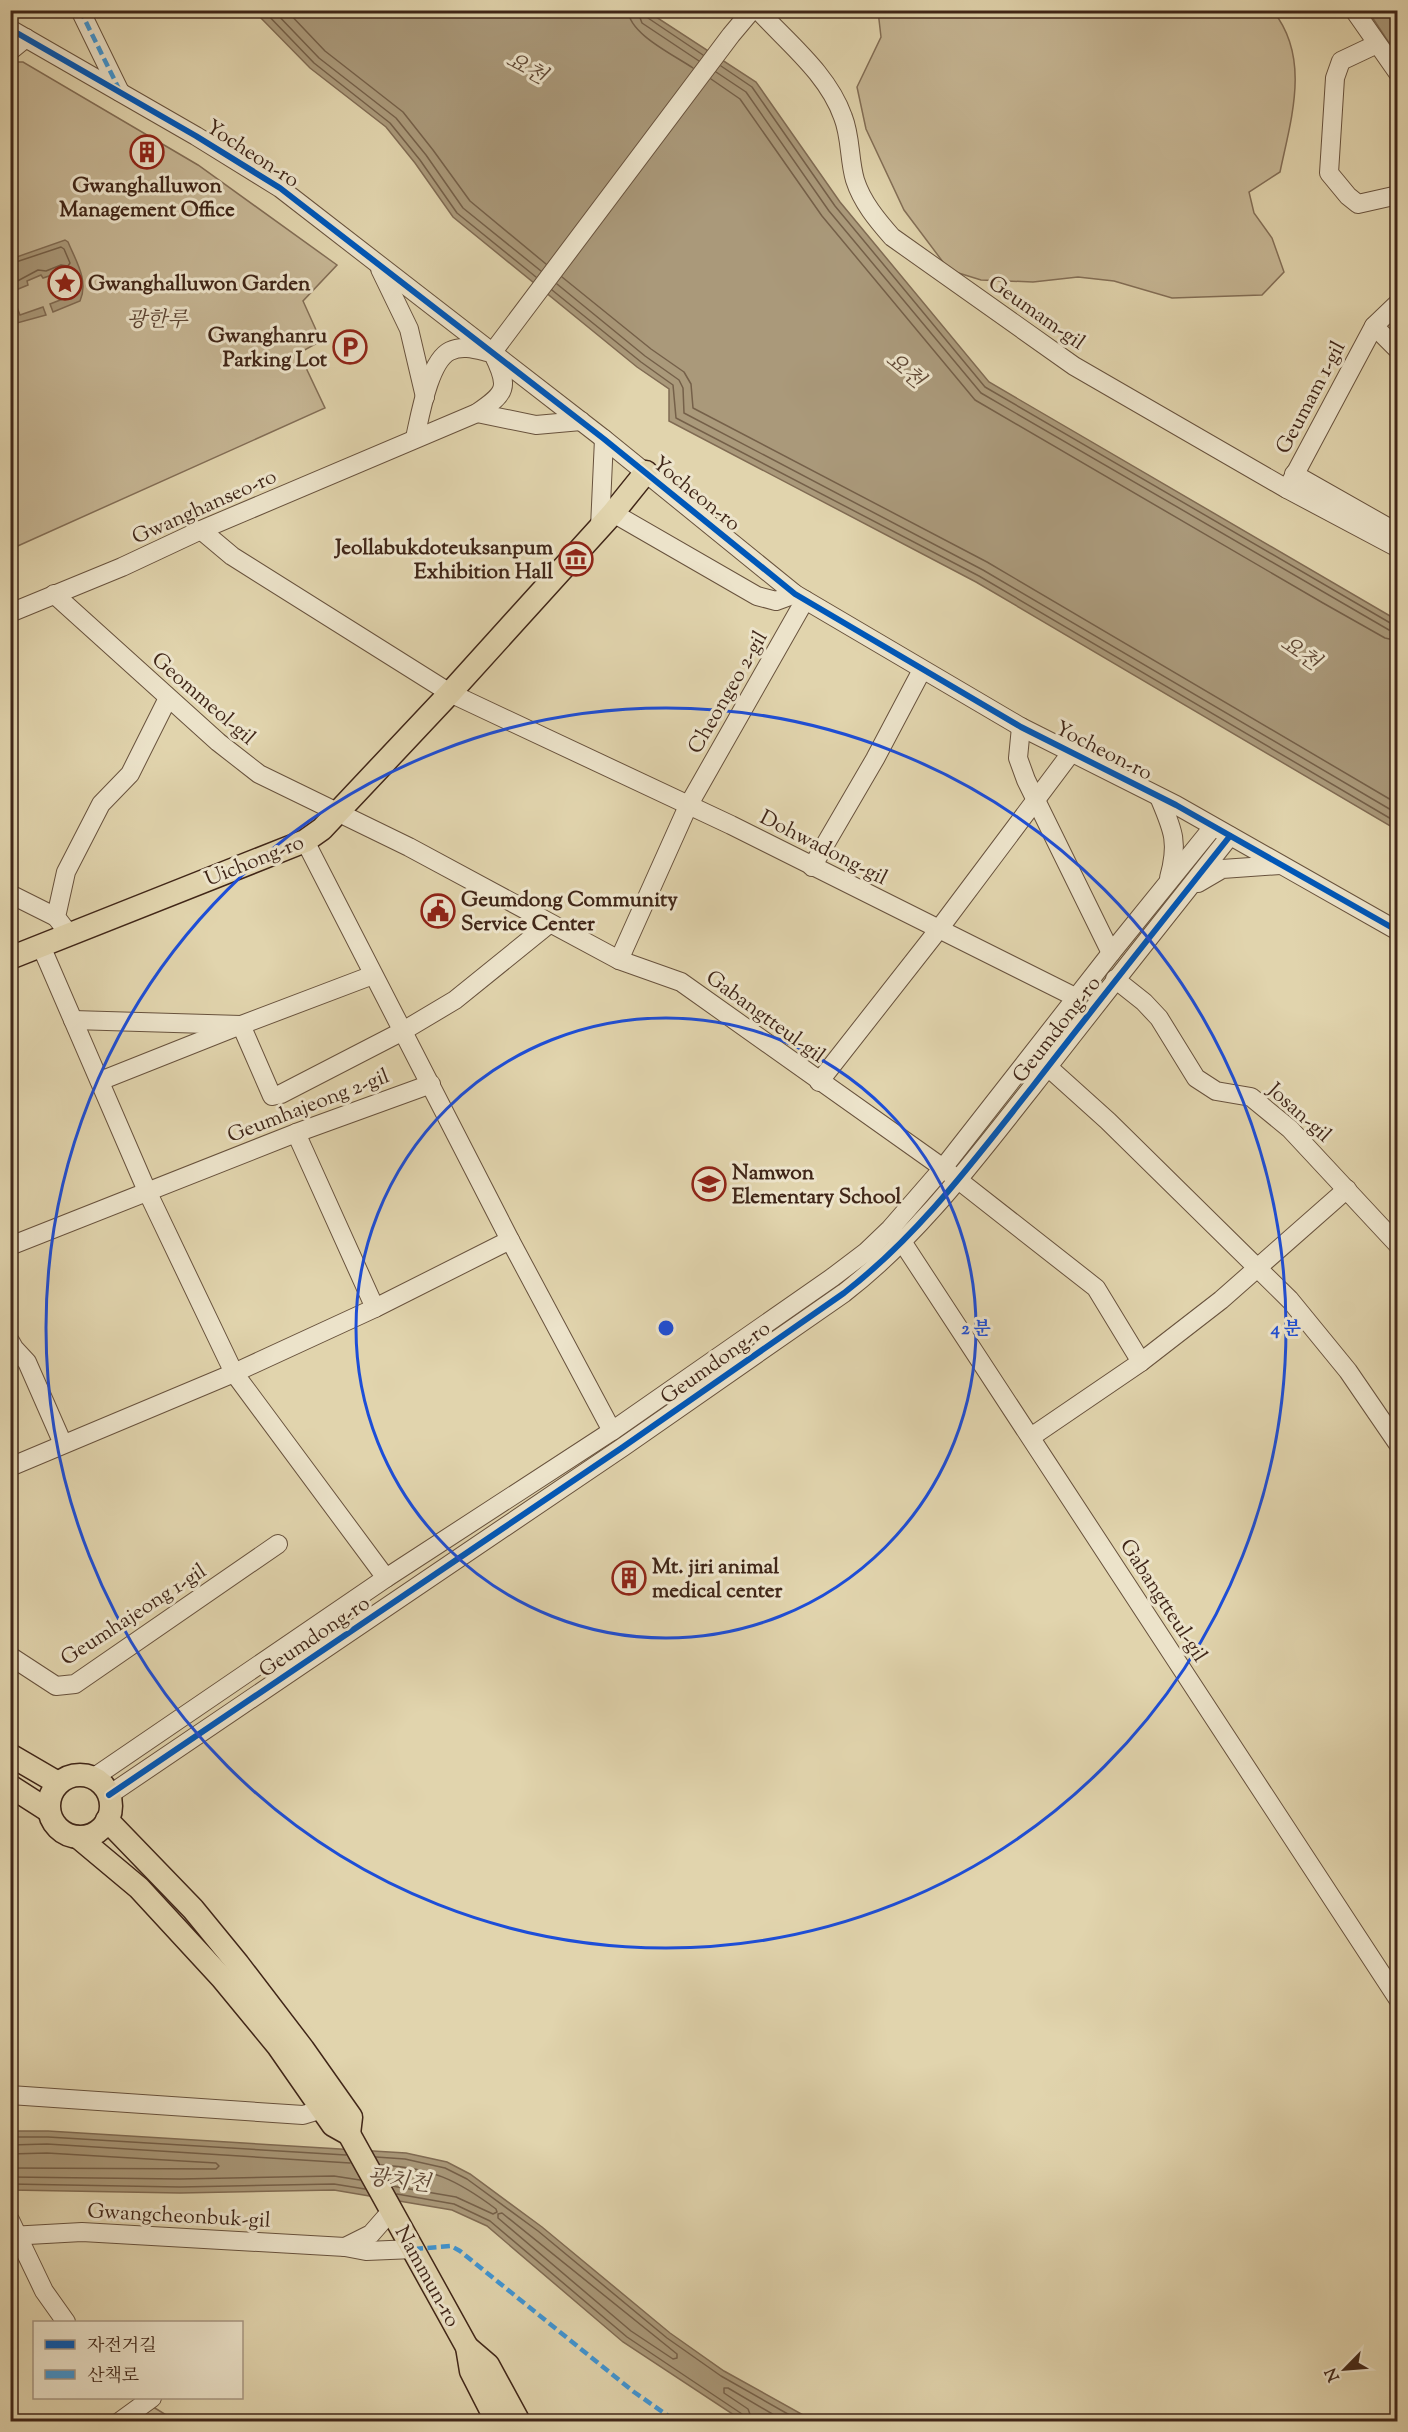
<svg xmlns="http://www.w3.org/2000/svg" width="1408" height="2432" font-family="'Sorts Mill Goudy','Noto Serif KR',serif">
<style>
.green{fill:#c6b694;stroke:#836e56;stroke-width:1.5}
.water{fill:#aa997a;stroke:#806b53;stroke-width:1.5}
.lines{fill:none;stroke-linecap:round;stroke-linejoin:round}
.shore{stroke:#756049;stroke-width:1.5}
.minor-casing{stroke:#68523d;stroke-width:20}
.major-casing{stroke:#402618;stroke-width:25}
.minor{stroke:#ece3ca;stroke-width:18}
.major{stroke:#e1d4ad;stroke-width:22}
.quiet{stroke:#3f95d4;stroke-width:4.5;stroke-dasharray:9 4.5;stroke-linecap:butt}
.cycleway-casing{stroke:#ece3ca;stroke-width:10}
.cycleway{stroke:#0057b8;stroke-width:6}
.ring{fill:none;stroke:#1d4ed8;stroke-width:3}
.labels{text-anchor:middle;stroke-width:6;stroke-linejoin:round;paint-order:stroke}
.street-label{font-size:21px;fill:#402618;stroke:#ece3ca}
.poi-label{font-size:21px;font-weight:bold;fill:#402618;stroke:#ece3ca;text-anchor:start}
.park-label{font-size:21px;font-style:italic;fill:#5b4331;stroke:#ece3ca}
.water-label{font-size:22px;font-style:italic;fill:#604835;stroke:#ece3ca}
.centre{fill:#1d4ed8;stroke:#ece3ca;stroke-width:3}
.ring-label{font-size:18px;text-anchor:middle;font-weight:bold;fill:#1d4ed8;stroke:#ece3ca;stroke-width:6;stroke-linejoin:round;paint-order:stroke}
</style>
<rect width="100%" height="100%" fill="#e1d4ad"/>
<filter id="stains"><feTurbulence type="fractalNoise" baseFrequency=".00333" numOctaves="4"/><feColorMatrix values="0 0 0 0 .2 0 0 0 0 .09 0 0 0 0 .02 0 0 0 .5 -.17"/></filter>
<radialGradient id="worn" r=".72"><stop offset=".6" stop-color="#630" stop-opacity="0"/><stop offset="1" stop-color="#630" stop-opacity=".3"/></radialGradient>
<!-- green -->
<g class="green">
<path d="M1121 10 1138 17 1168 10 1273 11C1311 58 1291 119 1280 172L1249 192 1254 213 1272 238 1284 272 1262 295 1172 298 1114 281 1078 277 1033 282 981 280 949 270 904 210 866 129 857 87 881 37 878 11Z"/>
<path d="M16 62H23L198 165 337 265 303 301 321 341 299 353 325 408 11 549 10 65Z"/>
<path d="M150 2405 176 2421 133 2422Z"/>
</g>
<!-- water -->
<g class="water">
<path d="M254 11H647L756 82 840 202 989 382 1397 620V830L976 582 669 421V389L637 367 453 217 415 163 386 127 310 68Z"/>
<path d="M1368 11H1397V55Z"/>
<path d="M65 240 68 242C76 261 89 281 80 301L53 312 50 304 73 295 64 271 43 278 41 275 27 281 28 285 11 292 20 315 43 307 46 315 17 323 11 320V259Z"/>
<path d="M10 2131H48L406 2153 447 2162 470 2174 542 2227 670 2333 724 2371 814 2421H743L623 2342 487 2226 452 2210 334 2190 180 2193 11 2190Z"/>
</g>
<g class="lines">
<!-- shore -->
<g class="shore">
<path d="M263 10 314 63 390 123 420 160 457 213 536 277"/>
<path d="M273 10 319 58 396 118 426 155 463 208 541 271"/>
<path d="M286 10 325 51 403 112 433 150 470 201 546 264"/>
<path d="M628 10C629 34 674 55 693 68"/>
<path d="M637 10 642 23 699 61"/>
<path d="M645 10 648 18 703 55"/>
<path d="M721 66 752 87 835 206 985 387 1392 624H1398"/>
<path d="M716 72 746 92 829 211 981 393 1389 630 1398 632"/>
<path d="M711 79 740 99 822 216 975 400 1323 603 1385 638 1398 641"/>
<path d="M10 264 61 247 64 249 70 263 68 266 61 265 46 271 38 270 10 285"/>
<path d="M562 277 651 349 684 372 691 384 693 408 987 562 1398 804"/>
<path d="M557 284 645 356 679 380 683 388 684 413 983 570 1398 814"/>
<path d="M552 290 641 362 673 385 676 418 979 576 1398 823"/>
<path d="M10 2137H48L346 2155"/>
<path d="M10 2145 47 2144 350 2163"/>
<path d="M10 2154 47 2153 216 2163 219 2166 216 2169 10 2168"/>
<path d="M376 2157 405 2159 445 2168 467 2179 538 2231 667 2338 721 2376 802 2422"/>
<path d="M381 2165C431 2168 456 2179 496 2209L497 2212 493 2214 456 2197 392 2186"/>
<path d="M10 2177 180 2179 334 2176 360 2180"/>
<path d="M10 2184 180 2187 334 2184 365 2189"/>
<path d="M397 2194 454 2204 490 2221 627 2337 742 2414 745 2422"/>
<path d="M502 2213 677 2354V2358L673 2359 631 2331 498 2218V2214Z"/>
<path d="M753 2422 748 2409 724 2393V2388H728L786 2422"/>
</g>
<defs>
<g id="minor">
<path d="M80 10 120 92"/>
<path d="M758 10C788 43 828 74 843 117 851 137 849 160 855 180 862 202 877 220 892 237L1074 366 1287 489 1398 548"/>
<path d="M1354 10 1398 73"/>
<path d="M10 29 196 136 280 188 604 439 795 594 1021 727 1176 805 1398 931"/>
<path d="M1377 44 1341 61 1335 78 1329 173 1348 196 1358 204 1398 195"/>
<path d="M10 51 26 38"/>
<path d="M380 269 409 329 425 397"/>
<path d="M1374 326 1398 350"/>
<path d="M492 353 731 35 752 10"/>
<path d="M477 413 536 425 581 421"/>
<path d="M415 438C420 416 429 361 450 351 462 345 475 349 487 352"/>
<path d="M1294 474 1398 533"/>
<path d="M1287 489 1374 326 1398 303"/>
<path d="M613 513 757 596 776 601 795 594"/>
<path d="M600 527 604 439"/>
<path d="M201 530 232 556 450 693 731 825 1077 998"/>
<path d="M54 594 218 742 259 774 409 847 619 960 681 982 943 1168 1096 1288 1141 1362"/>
<path d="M10 613 122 567 201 530 477 413C506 393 510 388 493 354"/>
<path d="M1021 727 1018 758 1026 780 1111 953"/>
<path d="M1159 797C1173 830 1179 842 1169 878"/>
<path d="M305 841 510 1240 612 1431"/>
<path d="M812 867 875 759 922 670"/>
<path d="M1198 883 1222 869 1280 865"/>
<path d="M10 894 56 917"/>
<path d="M69 934 56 917 66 872 101 804 130 774 168 698"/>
<path d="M41 946 147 1191 234 1373 386 1578"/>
<path d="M619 960 688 806 805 600"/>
<path d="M1115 979 1144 1002 1159 1018 1196 1078 1216 1091 1251 1097 1290 1129 1398 1245"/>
<path d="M73 1020 241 1025 272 1096 281 1094 403 1031 455 1000 549 924"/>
<path d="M1048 1067 1108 1121 1290 1300 1348 1371 1398 1444"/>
<path d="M100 1081 241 1025 373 975"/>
<path d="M819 1082 939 929 1071 753"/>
<path d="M296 1133 375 1308"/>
<path d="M895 1235 903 1243 1398 1999"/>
<path d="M10 1246 296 1133 431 1084"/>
<path d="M10 1341 14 1348 27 1362 63 1444"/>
<path d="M1031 1437 1141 1362 1221 1300 1347 1189"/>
<path d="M10 1467 234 1373 375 1308 510 1240"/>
<path d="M10 1656 56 1686 75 1684 278 1544"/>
<path d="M93 1778 386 1578 612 1431 833 1277 866 1252 890 1229 943 1168 1111 953 1213 827"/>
<path d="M109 1795 623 1447 844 1293C919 1235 975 1159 1033 1086 1098 1002 1164 919 1230 836"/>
<path d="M10 2095 303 2115 323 2109"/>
<path d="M10 2220 44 2291 66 2322"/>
<path d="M10 2236 82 2232 345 2247 366 2251 414 2249"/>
<path d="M345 2247 371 2234 392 2210"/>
<path d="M119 2422 152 2398"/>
</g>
<g id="major">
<path d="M10 958 305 841 322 829 450 693 613 513 646 472"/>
<path d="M10 1755 58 1783"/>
<circle cx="80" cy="1806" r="31"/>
<path d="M10 1786 49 1811"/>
<path d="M107 1820 193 1909 238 1964 303 2049 351 2117 349 2134"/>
<path d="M78 1837 139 1888 222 1978 278 2046 333 2125 349 2134 467 2347 471 2371 497 2422"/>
<path d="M467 2347 488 2365 519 2422"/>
</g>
</defs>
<!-- minor casing -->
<use href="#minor" class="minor-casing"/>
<!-- major casing -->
<use href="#major" class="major-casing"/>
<!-- minor -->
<use href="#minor" class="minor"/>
<!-- major -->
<use href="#major" class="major"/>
<!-- quiet -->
<g class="quiet">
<path d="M80 10 120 91"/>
<path d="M414 2249 451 2246 460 2251 634 2392 677 2422"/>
</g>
<defs>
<g id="cycleway">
<path d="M10 29 196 136 280 188 604 439 795 594 1021 727 1176 805 1398 931"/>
<path d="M109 1795 623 1447 844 1293C919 1235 975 1159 1033 1086 1098 1002 1164 919 1230 836"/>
</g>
</defs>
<!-- cycleway casing -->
<use href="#cycleway" class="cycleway-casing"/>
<!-- cycleway -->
<use href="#cycleway" class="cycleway"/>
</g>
<!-- distance rings -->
<g class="ring">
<circle cx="666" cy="1328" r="310"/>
<circle cx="666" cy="1328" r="620"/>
</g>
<!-- icons -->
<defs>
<symbol id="building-ring" viewBox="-11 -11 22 22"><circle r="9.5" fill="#ece3ca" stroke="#8f2418" stroke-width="1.5"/><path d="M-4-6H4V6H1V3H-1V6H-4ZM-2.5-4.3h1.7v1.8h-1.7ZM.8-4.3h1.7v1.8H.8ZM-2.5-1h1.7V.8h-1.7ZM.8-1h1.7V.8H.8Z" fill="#8f2418"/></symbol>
<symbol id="sight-ring" viewBox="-11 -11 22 22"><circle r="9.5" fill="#ece3ca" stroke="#8f2418" stroke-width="1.5"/><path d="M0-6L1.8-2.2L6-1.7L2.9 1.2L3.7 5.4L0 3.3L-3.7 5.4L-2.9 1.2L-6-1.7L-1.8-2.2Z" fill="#8f2418"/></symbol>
<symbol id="parking-ring" viewBox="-11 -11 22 22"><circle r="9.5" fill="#ece3ca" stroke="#8f2418" stroke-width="1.5"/><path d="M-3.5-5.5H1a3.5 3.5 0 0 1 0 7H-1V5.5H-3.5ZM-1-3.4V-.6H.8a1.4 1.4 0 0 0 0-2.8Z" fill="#8f2418"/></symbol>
<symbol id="museum-ring" viewBox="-11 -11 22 22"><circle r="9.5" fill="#ece3ca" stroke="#8f2418" stroke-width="1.5"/><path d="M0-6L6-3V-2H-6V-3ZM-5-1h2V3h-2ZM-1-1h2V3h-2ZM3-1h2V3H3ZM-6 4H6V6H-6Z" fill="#8f2418"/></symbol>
<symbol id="civic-ring" viewBox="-11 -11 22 22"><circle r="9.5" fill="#ece3ca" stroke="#8f2418" stroke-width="1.5"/><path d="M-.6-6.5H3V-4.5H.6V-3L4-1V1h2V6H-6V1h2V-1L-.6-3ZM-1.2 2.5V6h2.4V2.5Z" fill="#8f2418"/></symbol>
<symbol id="school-ring" viewBox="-11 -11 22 22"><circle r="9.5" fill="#ece3ca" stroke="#8f2418" stroke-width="1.5"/><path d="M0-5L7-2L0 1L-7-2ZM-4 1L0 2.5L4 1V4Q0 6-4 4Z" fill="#8f2418"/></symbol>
</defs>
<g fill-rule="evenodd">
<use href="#building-ring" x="128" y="133" width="38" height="38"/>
<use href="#sight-ring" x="46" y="264" width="38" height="38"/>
<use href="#parking-ring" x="331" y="328" width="38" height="38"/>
<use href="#museum-ring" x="557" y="540" width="38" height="38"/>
<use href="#civic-ring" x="419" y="892" width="38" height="38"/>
<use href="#school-ring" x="690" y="1165" width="38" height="38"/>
<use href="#building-ring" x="610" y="1559" width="38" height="38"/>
</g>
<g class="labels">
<!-- street labels -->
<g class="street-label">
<text transform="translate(253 153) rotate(33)" y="7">Yocheon-ro</text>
<text transform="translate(1037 312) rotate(35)" y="7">Geumam-gil</text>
<text transform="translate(1310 397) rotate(-62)" y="7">Geumam 1-gil</text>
<text transform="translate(697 493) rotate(39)" y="7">Yocheon-ro</text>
<text transform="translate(204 506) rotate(-24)" y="7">Gwanghanseo-ro</text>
<text transform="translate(727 692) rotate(-60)" y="7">Cheongeo 2-gil</text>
<text transform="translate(204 698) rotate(41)" y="7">Geommeol-gil</text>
<text transform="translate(1104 750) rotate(27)" y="7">Yocheon-ro</text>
<text transform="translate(824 847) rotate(27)" y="7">Dohwadong-gil</text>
<text transform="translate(254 860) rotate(-22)" y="7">Uichong-ro</text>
<text transform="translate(766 1016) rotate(36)" y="7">Gabangtteul-gil</text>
<text transform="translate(1056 1029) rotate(-52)" y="7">Geumdong-ro</text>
<text transform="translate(308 1105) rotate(-21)" y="7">Geumhajeong 2-gil</text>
<text transform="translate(1300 1112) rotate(42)" y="7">Josan-gil</text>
<text transform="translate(715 1362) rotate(-35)" y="7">Geumdong-ro</text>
<text transform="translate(1164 1600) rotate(57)" y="7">Gabangtteul-gil</text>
<text transform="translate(133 1614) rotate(-33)" y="7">Geumhajeong 1-gil</text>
<text transform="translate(314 1636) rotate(-34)" y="7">Geumdong-ro</text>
<text transform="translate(179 2215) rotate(3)" y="7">Gwangcheonbuk-gil</text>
<text transform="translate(428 2276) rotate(61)" y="7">Nammun-ro</text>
</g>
<!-- poi labels -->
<g class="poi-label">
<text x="147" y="192" text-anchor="middle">Gwanghalluwon<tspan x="147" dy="24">Management Office</tspan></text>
<text x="88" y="290">Gwanghalluwon Garden</text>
<text x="327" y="342" text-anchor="end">Gwanghanru<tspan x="327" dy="24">Parking Lot</tspan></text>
<text x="553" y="554" text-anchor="end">Jeollabukdoteuksanpum<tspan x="553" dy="24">Exhibition Hall</tspan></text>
<text x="461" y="906">Geumdong Community<tspan x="461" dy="24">Service Center</tspan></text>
<text x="732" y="1179">Namwon<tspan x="732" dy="24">Elementary School</tspan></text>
<text x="652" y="1573">Mt. jiri animal<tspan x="652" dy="24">medical center</tspan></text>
</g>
<!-- park labels -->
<g class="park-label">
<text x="157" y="326">광한루</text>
</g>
<!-- water labels -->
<g class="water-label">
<text transform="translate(527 67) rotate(29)" y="8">요천</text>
<text transform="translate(906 369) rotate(40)" y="8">요천</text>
<text transform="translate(1301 652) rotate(35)" y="8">요천</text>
<text transform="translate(399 2179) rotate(7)" y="8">광치천</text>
</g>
</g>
<circle cx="666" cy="1328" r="9" class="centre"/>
<g class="ring-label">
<text x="976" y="1334">2 분</text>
<text x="1286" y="1334">4 분</text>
</g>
<!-- margin -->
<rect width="1408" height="2432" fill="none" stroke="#e1d4ad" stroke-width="36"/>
<rect x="12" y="12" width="1384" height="2408" fill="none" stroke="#402618" stroke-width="3"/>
<rect x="18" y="18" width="1372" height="2396" fill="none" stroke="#402618" stroke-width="1.5"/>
<!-- legend -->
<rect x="33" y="2321" width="210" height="78" fill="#ece3ca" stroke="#a79783" stroke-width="1.5"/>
<rect x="45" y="2340" width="30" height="9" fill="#0057b8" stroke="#a79783" stroke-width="1.5"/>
<text x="87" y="2351" font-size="18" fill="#402618">자전거길</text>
<rect x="45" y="2370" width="30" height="9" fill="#3f95d4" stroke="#a79783" stroke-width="1.5"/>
<text x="87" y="2381" font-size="18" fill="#402618">산책로</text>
<!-- north arrow -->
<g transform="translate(1345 2369) rotate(245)" stroke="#ece3ca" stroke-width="4.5" paint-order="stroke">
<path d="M0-4.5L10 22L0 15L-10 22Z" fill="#402618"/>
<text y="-9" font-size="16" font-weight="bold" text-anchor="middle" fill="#402618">N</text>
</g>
<rect width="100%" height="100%" filter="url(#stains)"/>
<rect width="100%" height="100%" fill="url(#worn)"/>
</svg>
